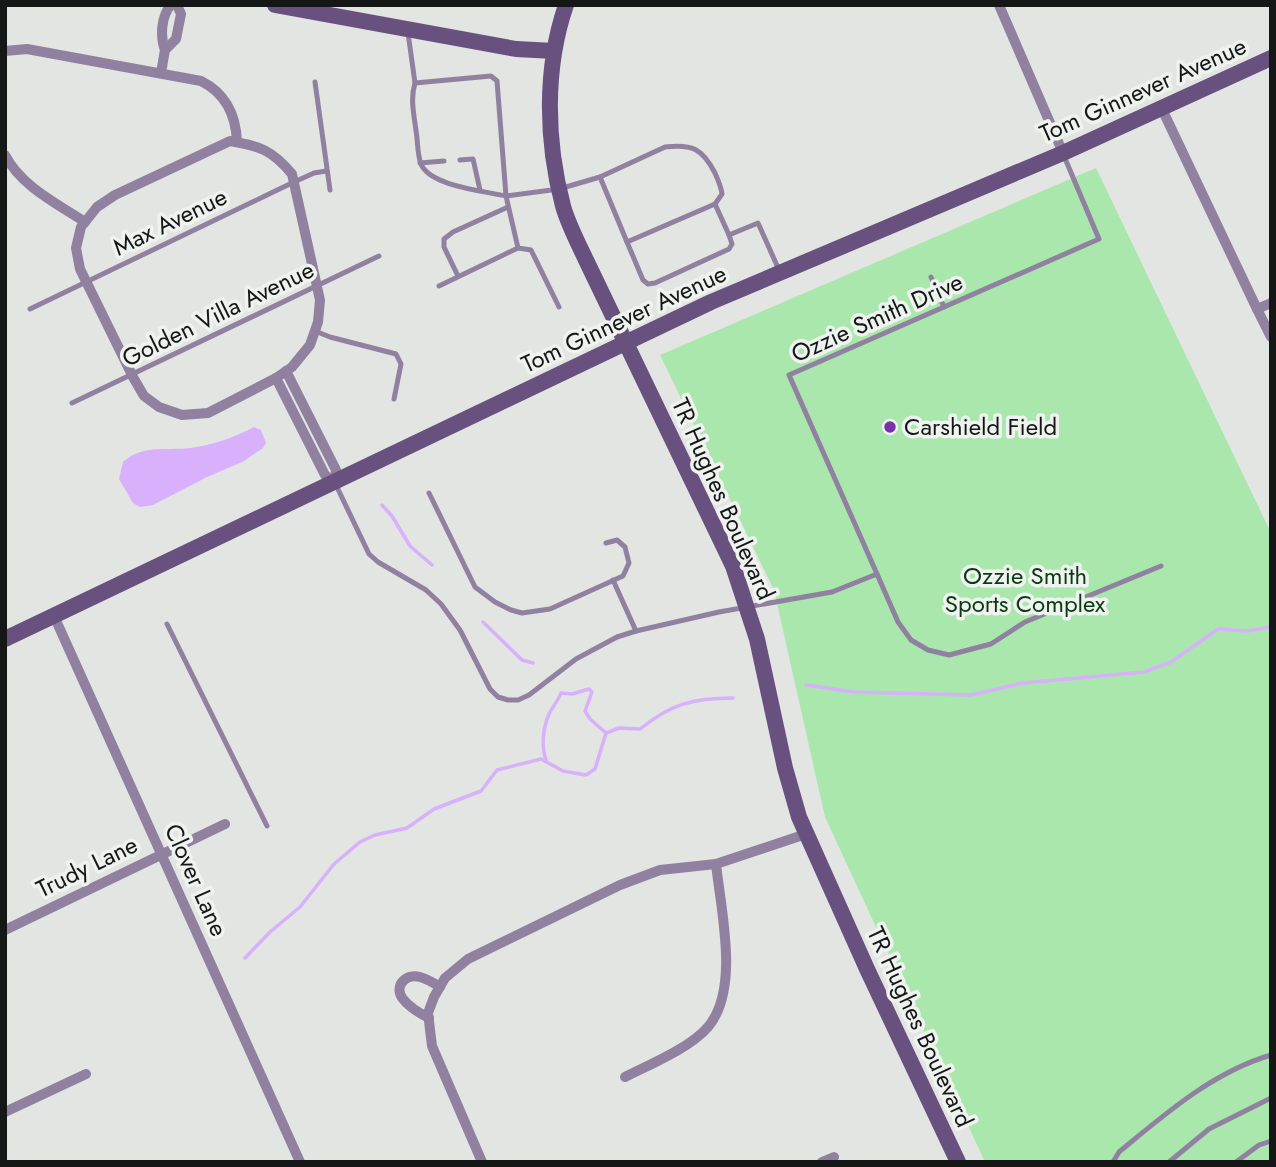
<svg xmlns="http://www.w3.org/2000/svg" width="1276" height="1167" font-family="Jost,sans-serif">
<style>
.green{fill:#a9e7ac}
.water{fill:#d8b0fc}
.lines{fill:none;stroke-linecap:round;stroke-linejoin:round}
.stream{stroke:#d8b0fc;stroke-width:3.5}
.lane{stroke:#9181a0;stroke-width:5}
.street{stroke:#9181a0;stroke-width:10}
.secondary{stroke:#69517f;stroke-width:16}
.poi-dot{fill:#7733a7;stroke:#eff3ef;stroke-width:2.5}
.labels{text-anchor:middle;stroke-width:7;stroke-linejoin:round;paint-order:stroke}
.street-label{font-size:24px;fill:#151716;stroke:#eff3ef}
.poi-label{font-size:24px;fill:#151716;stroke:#eff3ef;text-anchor:start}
.park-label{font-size:24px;fill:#093a11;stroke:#eff3ef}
</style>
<rect width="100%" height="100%" fill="#e2e5e2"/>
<!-- green -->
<path class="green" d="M1096 168 1271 533V1162H985L825 817 774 590 660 355Z"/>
<!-- water -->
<path class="water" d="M254 427 261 430 266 443 263 448 242 462 207 477 153 505 140 507 133 503 119 479 123 462C143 444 165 451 190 448 213 445 233 438 254 427Z"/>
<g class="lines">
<!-- stream -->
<g class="stream">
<path d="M382 505 392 516 410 546 432 565"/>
<path d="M483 622 522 660 533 663"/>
<path d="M806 685 854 692 971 695 1023 683 1144 672 1171 662 1218 629 1247 631 1271 627"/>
<path d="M546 760C541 746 543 728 549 714 553 706 558 701 561 693L572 694 589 689 592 692 585 711 590 719 606 733"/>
<path d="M245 958 270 932 300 907 334 864 360 842 375 835 407 828 434 809 481 791 497 770 541 759 563 771 586 775 595 769 606 733 619 728 640 729C671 704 693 698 733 698"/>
</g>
<!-- lane -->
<g class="lane">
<path d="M408 33 415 83 491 76 497 81 506 196 559 189 600 177 665 147C692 144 702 148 715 173 718 180 721 186 722 194L715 204"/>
<path d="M315 82 330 190"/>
<path d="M415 83C410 99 414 114 416 131 418 141 417 154 421 164 430 186 484 191 506 196L518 248 439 286"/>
<path d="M460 160 473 159 480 190"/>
<path d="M420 163 444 161"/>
<path d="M600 177 627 242 715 204 729 235 758 223 779 270"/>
<path d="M627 242 643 280 648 284 655 283 729 249 732 244 729 235"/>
<path d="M518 248 531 250 559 307"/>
<path d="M458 276 444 247V239L453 232 508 207"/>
<path d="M931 277 944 307"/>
<path d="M30 309 294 182 314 173 326 171"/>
<path d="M315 331 330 337 396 354 401 364 394 399"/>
<path d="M72 403 379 256"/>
<path d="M336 485 369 554 378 562 426 590 441 604 460 630 490 689 498 697 508 700H518L529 695 576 659 617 637 636 631 719 612 832 592 877 574 789 375 1099 239 1064 156"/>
<path d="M429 493 475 587 495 602 511 610 522 613 550 609 623 576 629 563 625 547 617 540 606 543"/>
<path d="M877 574 898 622 911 640 928 650 949 655 991 644 1025 622 1161 566"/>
<path d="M613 580 636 631"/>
<path d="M167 624 267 826"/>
<path d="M1113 1162 1119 1152C1165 1114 1213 1072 1271 1055"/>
<path d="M1169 1162 1209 1129 1271 1098"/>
<path d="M1236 1162 1259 1145 1271 1141"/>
</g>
<!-- street -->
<g class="street">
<path d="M999 5 1063 153"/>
<path d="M165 50C160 37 161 16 171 5"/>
<path d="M5 51 27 49 201 81C225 93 236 115 237 142"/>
<path d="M161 73 165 50 176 39 181 14 177 5"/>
<path d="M1161 107 1257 309"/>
<path d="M230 141C260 146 272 150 292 174L320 300 318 322 310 345 292 367 276 378 208 413 182 415 159 407 144 396 133 377 80 269 76 248 81 227 97 207 115 195Z"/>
<path d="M5 155C21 186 56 203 85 222"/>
<path d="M1271 303 1257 309 1271 337"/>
<path d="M276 378 325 475 335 482 336 470 286 371"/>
<path d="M54 616 300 1162"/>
<path d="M5 930 225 824"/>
<path d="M429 1018C419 1013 410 1008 403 999 393 986 406 973 420 977 427 979 434 983 440 987"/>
<path d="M625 1077C649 1065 690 1048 708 1027 740 989 721 911 716 864"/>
<path d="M5 1112 86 1074"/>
<path d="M482 1162 432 1046 428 1013 434 997 445 978 468 959 620 885 660 870 716 864 806 834"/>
<path d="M822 1162 834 1157"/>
</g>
<!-- secondary -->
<g class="secondary">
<path d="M275 5 516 49 554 51"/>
<path d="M566 5C544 69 546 142 563 206 568 224 578 243 586 260L733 566 757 639 785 768 799 817 867 969 958 1162"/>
<path d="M5 639 711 302 1063 153 1271 58"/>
</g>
</g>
<!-- markers -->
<circle class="poi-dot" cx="890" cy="427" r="7"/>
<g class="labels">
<!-- street labels -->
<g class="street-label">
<text transform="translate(1143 90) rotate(-24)" y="8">Tom Ginnever Avenue</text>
<text transform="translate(170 222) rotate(-26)" y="8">Max Avenue</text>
<text transform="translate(218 314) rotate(-26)" y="8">Golden Villa Avenue</text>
<text transform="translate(877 318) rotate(-24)" y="8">Ozzie Smith Drive</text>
<text transform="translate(624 319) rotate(-25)" y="8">Tom Ginnever Avenue</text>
<text transform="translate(723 499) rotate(66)" y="8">TR Hughes Boulevard</text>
<text transform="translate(87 867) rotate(-26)" y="8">Trudy Lane</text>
<text transform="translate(196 880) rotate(66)" y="8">Clover Lane</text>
<text transform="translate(920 1027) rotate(65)" y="8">TR Hughes Boulevard</text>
</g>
<!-- poi labels -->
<g class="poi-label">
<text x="904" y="435">Carshield Field</text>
</g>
<!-- park labels -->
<g class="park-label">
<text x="1025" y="584">Ozzie Smith<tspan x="1025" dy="28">Sports Complex</tspan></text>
</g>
</g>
<!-- border -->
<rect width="1276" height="1167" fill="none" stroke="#151716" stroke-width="14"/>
</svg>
